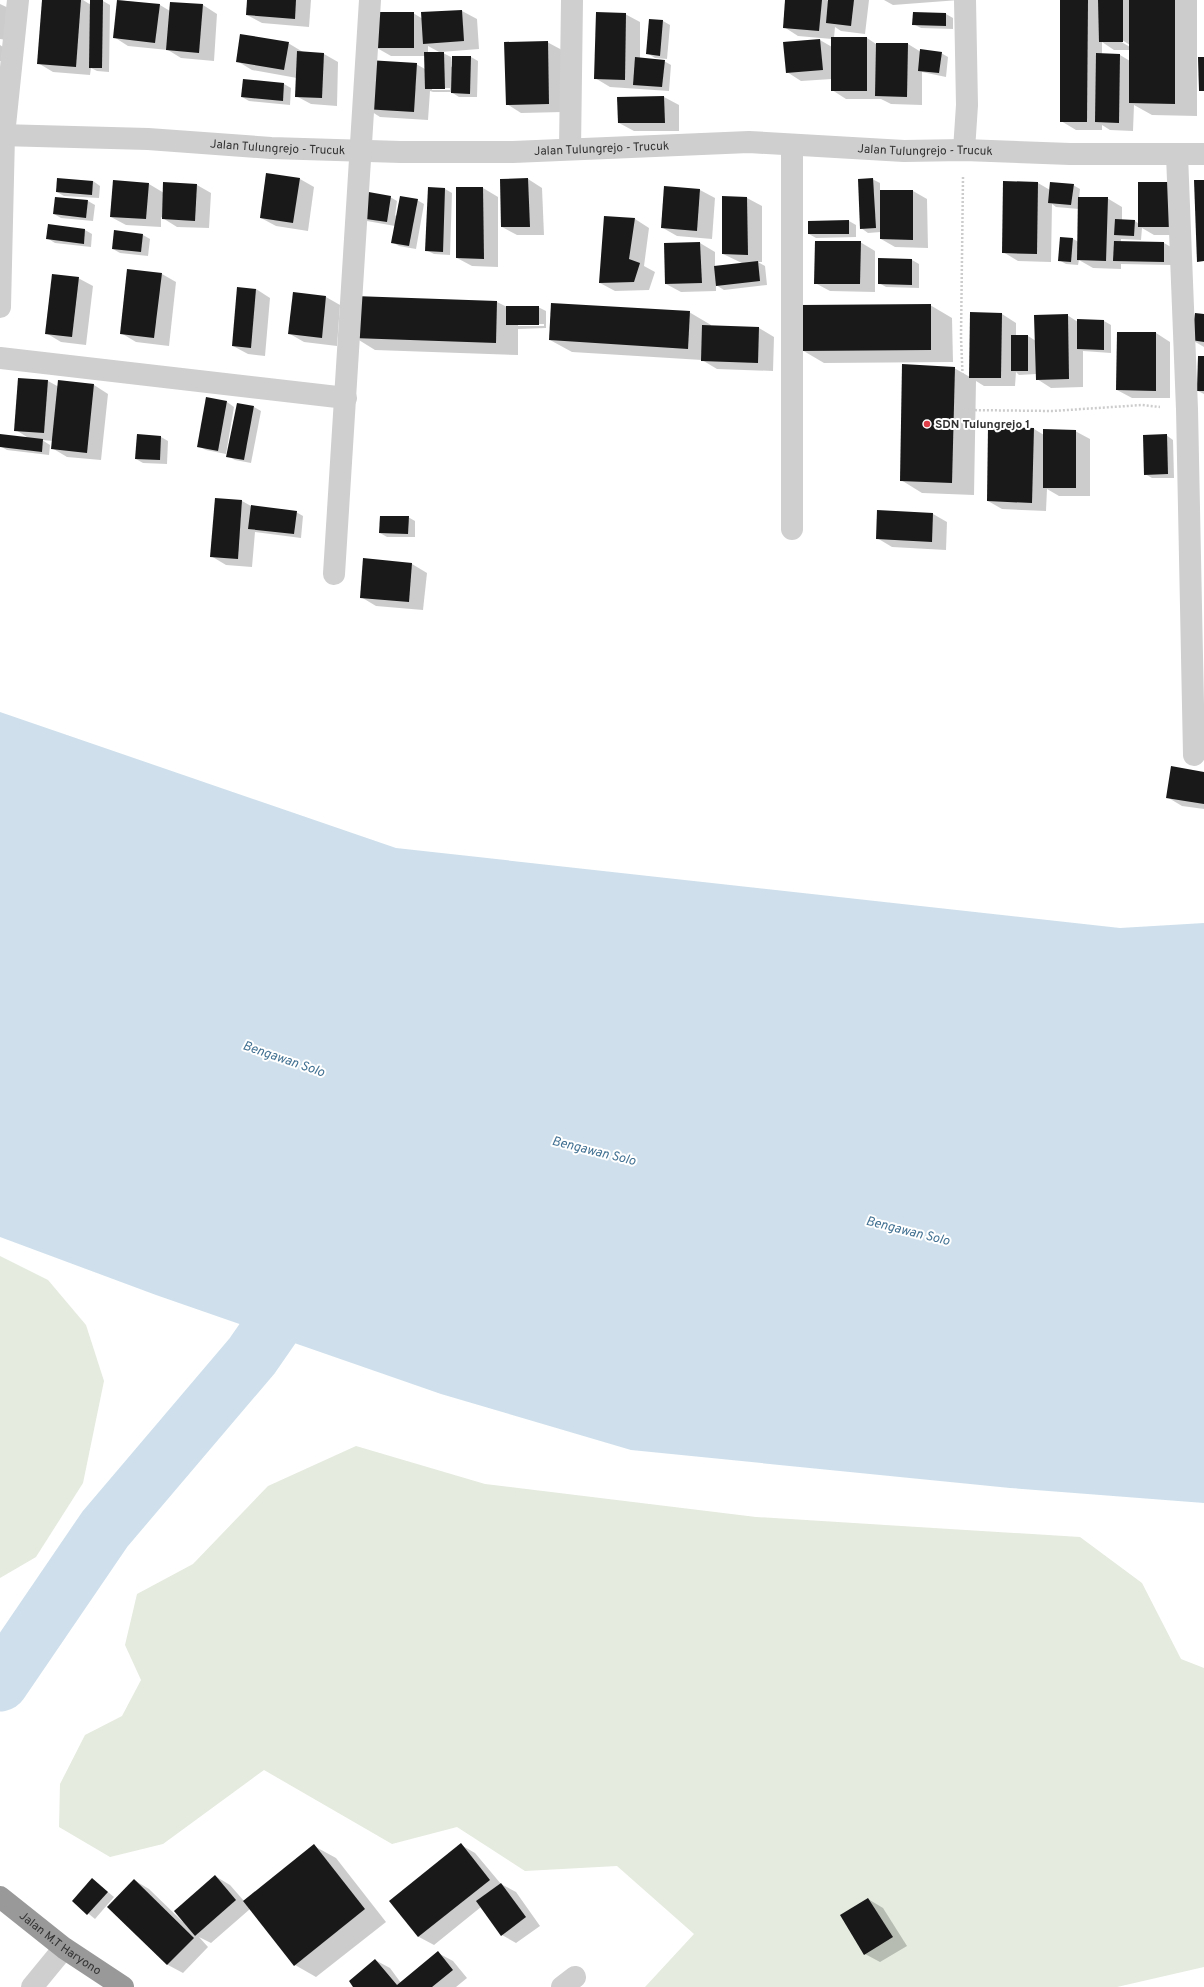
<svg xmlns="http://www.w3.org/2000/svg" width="1204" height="1987" font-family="Overpass,sans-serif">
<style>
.green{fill:#e5ebdf}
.water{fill:#cfe0ec}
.shadow{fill:#0003;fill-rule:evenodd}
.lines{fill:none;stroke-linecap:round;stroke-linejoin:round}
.river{stroke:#cfe0ec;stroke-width:57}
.building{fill:#191919}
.path{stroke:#ccc;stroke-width:2.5;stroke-dasharray:2 2;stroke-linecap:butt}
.minor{stroke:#cfcfcf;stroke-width:22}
.highway{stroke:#999;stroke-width:22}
.poi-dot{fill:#de3f48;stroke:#fff;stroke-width:1.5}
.labels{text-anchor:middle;stroke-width:4;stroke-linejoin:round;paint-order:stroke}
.street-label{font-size:12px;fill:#323232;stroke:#fff}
.poi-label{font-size:12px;font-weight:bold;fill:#323232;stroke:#fff;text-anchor:start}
.water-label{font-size:13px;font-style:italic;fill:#427192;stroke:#fff}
</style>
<rect width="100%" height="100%" fill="#fff"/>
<!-- green -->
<g class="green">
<path d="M0 1256 48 1280 86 1325 104 1381 83 1483 36 1557 0 1578Z"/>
<path d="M356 1446 485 1484 756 1517 1080 1537 1142 1583 1181 1659 1204 1668V1967L1117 1987H645L694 1934 617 1866 525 1871 457 1827 392 1844 264 1770 163 1844 110 1857 59 1827 60 1784 85 1735 122 1716 141 1680 125 1645 137 1594 193 1564 268 1486Z"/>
</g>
<!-- water -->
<path class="water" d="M0 712 396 848 1120 928 1204 923V1503L1010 1488 631 1450 441 1394 156 1295 0 1237Z"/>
<!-- shadow -->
<g class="shadow">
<path d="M43 0H83L91 5V1H103L110 5 109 72 97 71 91 68 90 75 53 72 38 63Z"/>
<path d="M118 0 160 5 170 11 203 5 217 14 214 61 181 58 168 50 128 46 114 37Z"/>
<path d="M248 0H311L309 27 262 23 247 15Z"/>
<path d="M786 0H827L829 2V0H869L865 34 841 31 835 27 834 38H867L876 44H908L921 52 941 53 948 57 946 77 922 72V105L891 104 881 99H846L832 90V79L801 81 787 72 784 42 820 40 832 47V39L798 36 784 27Z"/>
<path d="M884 0H959L893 5Z"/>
<path d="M1061 0H1197V116L1152 115 1134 105 1133 131 1110 130 1102 125V130H1076L1061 121ZM1119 38 1130 45V47L1118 40ZM1102 42 1114 50H1130V61L1120 55 1102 54Z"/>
<path d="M0 4 17 12 13 41 0 39Z"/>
<path d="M462 11 477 19 479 49 441 52 451 57V67L471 57 478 61 477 97H459L451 92H433L430 91 428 120 380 117 366 108 416 64 425 69V56H391L377 48 413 13 423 19ZM428 46 441 53H428ZM432 88H450V90H432Z"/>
<path d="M625 14 640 22V59L664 61 671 65 669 91 610 87 595 78Z"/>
<path d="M946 14 953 18V29L921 28 913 24Z"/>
<path d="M650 20 663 21 670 25 667 59 655 58 647 53Z"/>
<path d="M547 42 562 50 563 112 521 113 507 104Z"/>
<path d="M288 43 303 52 324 54 338 62 337 106 311 104 296 96 297 78 252 70 237 61Z"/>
<path d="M0 45 3 47 1 61H0Z"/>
<path d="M244 80 284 84 291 88 290 105 249 101 242 97Z"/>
<path d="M664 97 679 105V131H634L619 123 618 98Z"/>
<path d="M300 179 314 187 308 231 276 226 261 218Z"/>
<path d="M528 179 542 188 544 235H517L502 227Z"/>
<path d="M872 179 880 183V191H913L927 199 928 248 895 247 881 239V232L868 233 861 228Z"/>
<path d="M93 181 100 186 99 198 64 196 57 192Z"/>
<path d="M1038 183 1050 190 1073 185 1080 189 1079 198H1107L1122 207V220L1135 221 1139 224V183L1183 235H1154L1142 228 1141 240 1121 239V242L1164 243 1171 247V265L1121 264V269L1093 268 1079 260 1078 265 1066 264 1059 260 1061 238 1073 239 1079 242V209L1056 207 1052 204 1051 262 1018 261 1003 252Z"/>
<path d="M149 184 164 193 197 185 211 193 209 228 177 227 161 217V227L126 225 111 217Z"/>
<path d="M665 187 700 190 715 198 712 239 677 236 663 228Z"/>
<path d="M429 188 445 189 452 193 450 255 434 254 426 250Z"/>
<path d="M483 188 498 197V267L472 266 457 258Z"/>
<path d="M390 197 397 201 395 216 417 200 424 204 416 249 399 246 392 242 395 226 367 221 360 217Z"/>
<path d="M747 198 762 206V262H758L765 266 767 285 724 290 716 285V291L681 292 666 284 665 244 700 243 715 252V267L744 264 723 254Z"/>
<path d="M88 201 95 205 93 221 61 218 54 214Z"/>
<path d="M635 219 649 228 644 266 655 272 649 290 615 291 600 283Z"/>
<path d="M849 221 856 225V237L816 238 809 234Z"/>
<path d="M49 225 85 230 92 234 91 247 55 243 47 238Z"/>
<path d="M115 232 143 235 150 239 148 256 120 253 113 249Z"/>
<path d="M860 242 875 251V292L830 291 815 283Z"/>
<path d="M879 259 912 260 919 264V288L886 287 879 283Z"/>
<path d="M162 274 176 282 169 346 136 342 121 333Z"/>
<path d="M78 278 93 286 86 345 61 342 46 333Z"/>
<path d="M256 289 270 298 265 356 248 354 233 346Z"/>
<path d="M326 297 340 305 337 346 304 342 290 334Z"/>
<path d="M497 302 507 307H538L546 311V328L518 329V355L375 350 354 337ZM518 324H544V326H518Z"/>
<path d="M930 305 952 318 953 362 824 363 802 350Z"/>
<path d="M689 312 711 325V327L759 328 774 337 773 371 717 369 702 360 572 352 550 340Z"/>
<path d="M1002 314 1016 323V336H1028L1036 341 1067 315 1078 322 1104 321 1111 325V353L1083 351V387L1051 388 1037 379 1036 374 1019 375 1016 372 1015 386H984L976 381 974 495 922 493 901 480 954 368 970 377Z"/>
<path d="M1204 315V347L1192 340Z"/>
<path d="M1156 333 1170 342V398H1132L1117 390Z"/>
<path d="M1204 357V394L1198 391Z"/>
<path d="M48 381 59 387 94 385 108 394 101 460 67 457 52 448 53 441 42 440 50 445 49 455 7 450 0 446 30 439 16 430Z"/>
<path d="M207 399 227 402 234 407 226 454 206 450 198 446Z"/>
<path d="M254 407 261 411 251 463 235 460 227 456Z"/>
<path d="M1034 429 1044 435 1075 431 1090 439V496H1059L1047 489 1046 511 1002 509 988 501Z"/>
<path d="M138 435 161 437 168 441 167 464 143 463 136 459Z"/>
<path d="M1166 435 1173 440 1174 478H1152L1145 474Z"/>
<path d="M216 499 242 501 251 506 296 512 303 516 301 538 255 532 252 567 226 565 211 556Z"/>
<path d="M933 514 947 522 946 550 892 547 877 538Z"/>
<path d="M408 517 415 521V537H387L380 533Z"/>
<path d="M412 564 427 573 423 610 376 606 361 597Z"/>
<path d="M1204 773V809L1182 806 1167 797Z"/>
<path d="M461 1845 475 1853 501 1884 516 1892 540 1926 516 1943 502 1935 481 1907 434 1945 419 1937 390 1901Z"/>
<path d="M314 1846 336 1858 386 1922 316 1977 295 1965 250 1909 211 1943 199 1937 208 1947 183 1973 168 1965 109 1907 134 1880 149 1889 183 1922 215 1876 230 1885 244 1901Z"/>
<path d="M92 1879 114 1897 95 1919 73 1901Z"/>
<path d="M868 1899 883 1908 907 1946 880 1962 865 1954Z"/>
<path d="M438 1953 453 1961 467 1978 456 1987H355L375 1960 390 1968 401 1983Z"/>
</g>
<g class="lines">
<!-- river -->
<path class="river" d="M0 1683 105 1529 252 1356 313 1268"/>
</g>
<!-- building -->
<g class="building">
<path d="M42 0H81L76 67 37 64Z"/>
<path d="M90 0H103L102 68H89Z"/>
<path d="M117 0 160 4 155 43 113 38Z"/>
<path d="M247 0H296L295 19 246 15Z"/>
<path d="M785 0H822L819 31 783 28Z"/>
<path d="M828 0H854L851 26 826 23Z"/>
<path d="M1060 0H1088L1087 122H1060Z"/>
<path d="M1098 0H1123V42H1099Z"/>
<path d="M1129 0H1175V104L1129 103Z"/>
<path d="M170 2 203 4 199 53 166 50Z"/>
<path d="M462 10 464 41 423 44 421 12Z"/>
<rect x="376" y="12" width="38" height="36"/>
<path d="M596 12 626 13 625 80 594 79Z"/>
<path d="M913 12 946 13V26L912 25Z"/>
<path d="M649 19 663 20 660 56 646 54Z"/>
<path d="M240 34 289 42 284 70 236 62Z"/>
<rect x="831" y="37" width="36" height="54"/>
<path d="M820 39 823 70 786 73 783 42Z"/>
<path d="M548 41 549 104 506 105 504 42Z"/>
<path d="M876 43H908L907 97 875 96Z"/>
<path d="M920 49 942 52 939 73 918 71Z"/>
<path d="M297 51 324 53 322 98 295 97Z"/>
<path d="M424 52H444L445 89H425Z"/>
<path d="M1096 53 1120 54 1119 123 1095 122Z"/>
<path d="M452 56H471L470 94 451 93Z"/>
<path d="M635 57 665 60 662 87 633 85Z"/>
<path d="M1198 57H1204V91H1199Z"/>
<path d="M368 60 417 63 414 112 364 109Z"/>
<path d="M243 79 284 83 283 101 241 97Z"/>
<path d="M664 96 665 123H618L617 97Z"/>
<path d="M266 173 300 178 293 223 260 218Z"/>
<path d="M57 178 93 181 92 195 56 192Z"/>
<path d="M528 178 530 227H501L500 179Z"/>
<path d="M873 178 876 228 860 229 858 179Z"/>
<path d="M113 180 149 183 146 219 110 217Z"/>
<path d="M1194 180H1204V261L1197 262Z"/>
<path d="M1003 181 1038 182 1037 254 1002 253Z"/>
<path d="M163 182 197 184 195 221 162 219Z"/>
<path d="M1050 182 1074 184 1071 205 1048 203Z"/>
<rect x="1138" y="182" width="31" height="45"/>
<path d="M664 186 700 189 697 231 661 228Z"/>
<path d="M428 187 445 188 443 252 425 251Z"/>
<path d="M456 187H483L484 259 456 258Z"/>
<path d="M880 190H913V240L880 239Z"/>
<path d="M363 191 391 196 387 222 359 218Z"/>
<path d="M400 196 418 199 409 246 391 243Z"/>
<path d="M722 196 747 197 748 255 722 254Z"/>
<path d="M55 197 88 200 86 218 53 214Z"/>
<path d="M1078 197H1108L1106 261 1077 260Z"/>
<path d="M604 216 635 218 629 259 640 263 634 282 599 283Z"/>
<path d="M1115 219 1135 220 1134 236 1114 235Z"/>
<path d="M849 220V234H808V221Z"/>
<path d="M48 224 85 229 84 244 46 239Z"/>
<path d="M114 230 143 234 141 252 112 249Z"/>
<path d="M1060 237 1073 238 1071 262 1058 261Z"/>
<path d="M815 241H861L860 284H814Z"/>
<path d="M1114 241 1164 242V262L1113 261Z"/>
<path d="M700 242 702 283 665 284 664 243Z"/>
<path d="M878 258 912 259V285L878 284Z"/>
<path d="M758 261 760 281 716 286 714 266Z"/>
<path d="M127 269 162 273 154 338 120 334Z"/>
<path d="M52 274 79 277 72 337 45 334Z"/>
<path d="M237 287 256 289 251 348 232 346Z"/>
<path d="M293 292 326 296 322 338 288 334Z"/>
<path d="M354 296 497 301 496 343 353 338Z"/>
<path d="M551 303 690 311 688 349 549 340Z"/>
<path d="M931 304V350L801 351 800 305Z"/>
<rect x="506" y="306" width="33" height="19"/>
<path d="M970 312 1002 313 1001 378H969Z"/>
<path d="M1195 313 1204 314V342L1191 340Z"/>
<path d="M1068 314 1069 379 1036 380 1034 315Z"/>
<path d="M1077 319 1104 320V350L1077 349Z"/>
<path d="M702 325 759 327 758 363 701 361Z"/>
<path d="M1117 332H1156V391L1116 390Z"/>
<rect x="1011" y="335" width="17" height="36"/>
<path d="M1198 356H1204V391H1197Z"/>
<path d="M902 364 955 367 952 483 900 481Z"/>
<path d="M18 378 48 380 44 433 14 431Z"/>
<path d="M58 380 94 384 87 453 51 449Z"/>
<path d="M206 397 227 401 218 451 197 447Z"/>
<path d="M237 403 254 406 244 460 226 457Z"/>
<path d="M988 427 1034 428 1032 503 987 501Z"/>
<path d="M1043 429 1076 430V488H1043Z"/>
<path d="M0 434 43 439 42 452 0 447Z"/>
<path d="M137 434 161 436 160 460 135 459Z"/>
<path d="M1167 434 1168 474 1144 475 1143 435Z"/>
<path d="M215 498 242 500 238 559 210 557Z"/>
<path d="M251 505 297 511 294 534 248 529Z"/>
<path d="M877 510 933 513 932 542 876 539Z"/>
<path d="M380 516H409L408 534 379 533Z"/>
<path d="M363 558 412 563 409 602 360 598Z"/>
<path d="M1171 766 1204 772V804L1166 798Z"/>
<path d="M461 1843 490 1880 418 1937 389 1901Z"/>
<path d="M314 1844 365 1909 294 1966 243 1901Z"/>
<path d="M215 1875 236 1900 195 1936 174 1911Z"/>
<path d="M92 1878 108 1892 87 1915 72 1901Z"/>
<path d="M134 1879 194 1938 167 1965 107 1907Z"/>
<path d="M501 1883 526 1917 501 1936 476 1901Z"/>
<path d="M868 1898 893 1937 864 1955 840 1915Z"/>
<path d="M438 1951 453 1970 432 1987H353L349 1981 375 1959 397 1985Z"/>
</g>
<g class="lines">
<!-- path -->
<path class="path" d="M963 177 961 337 964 410 1053 411 1142 405 1160 407"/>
<!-- minor -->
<g class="minor">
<path id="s1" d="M0 135 148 139 271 148 401 152H513L749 142 904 151 964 150 1070 154H1204"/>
<path d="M570 149 572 0"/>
<path d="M964 150 967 105 965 0"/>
<path d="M1177 155 1187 409 1194 755"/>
<path d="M0 307 4 135 18 0"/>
<path d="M0 358 346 398"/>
<path d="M792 529V145"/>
<path d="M334 574 370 0"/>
<path d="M32 1987 64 1948"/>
<path d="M562 1987 575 1977"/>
</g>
<!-- highway -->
<path class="highway" id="s2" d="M0 1897 64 1948 123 1987"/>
</g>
<!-- markers -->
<circle class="poi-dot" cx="927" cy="424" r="4"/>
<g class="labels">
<!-- street labels -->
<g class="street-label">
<text dy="4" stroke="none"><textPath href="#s1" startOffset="278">Jalan Tulungrejo - Trucuk</textPath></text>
<text dy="4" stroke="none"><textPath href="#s1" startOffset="602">Jalan Tulungrejo - Trucuk</textPath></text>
<text dy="4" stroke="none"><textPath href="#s1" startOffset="926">Jalan Tulungrejo - Trucuk</textPath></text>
<text dy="4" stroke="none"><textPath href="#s2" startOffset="76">Jalan M.T Haryono</textPath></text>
</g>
<!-- poi labels -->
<g class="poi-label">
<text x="935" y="428">SDN Tulungrejo 1</text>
</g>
<!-- water labels -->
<g class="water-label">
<text transform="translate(284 1058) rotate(19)" y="5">Bengawan Solo</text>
<text transform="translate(594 1150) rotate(14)" y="5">Bengawan Solo</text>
<text transform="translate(908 1230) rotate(14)" y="5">Bengawan Solo</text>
</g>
</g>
</svg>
